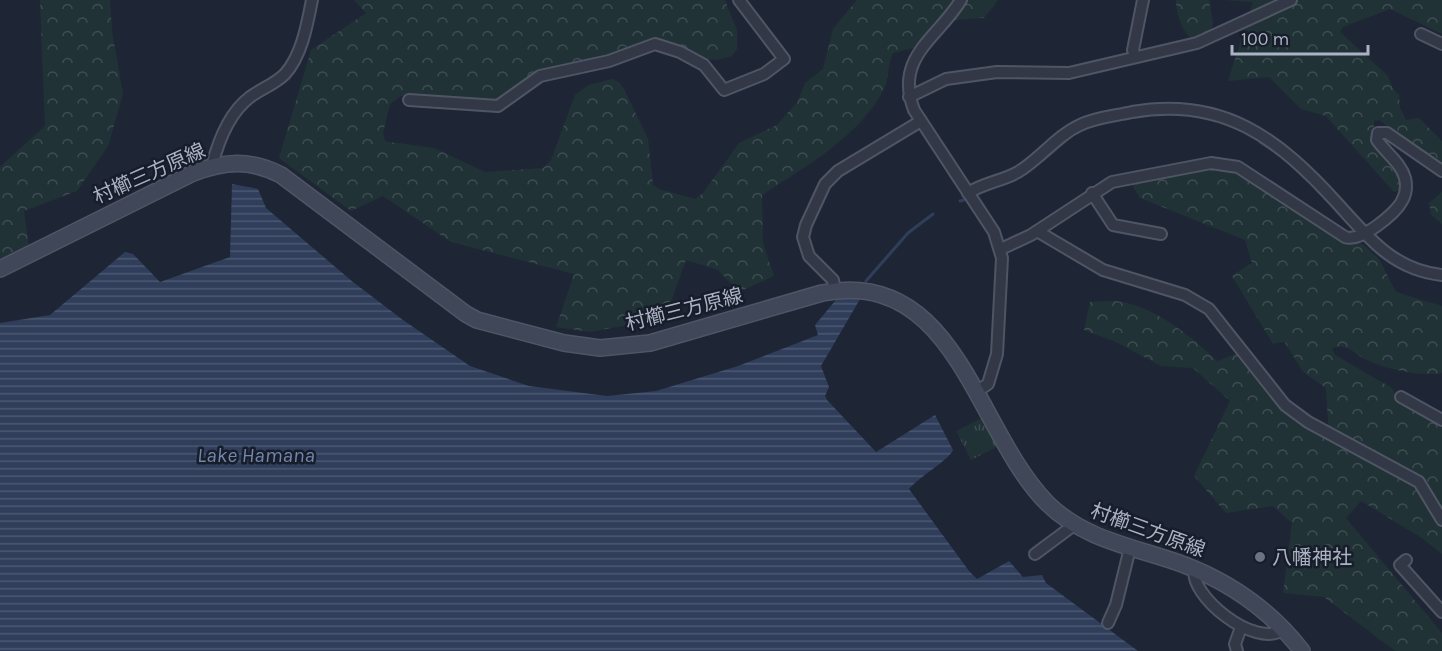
<svg xmlns="http://www.w3.org/2000/svg" width="1442" height="651" font-family="Karla,'Noto Sans JP',sans-serif">
<style>
.forest{fill:url(#forest-crowns)}
.park{fill:url(#park-tufts)}
.water{fill:url(#water-rules)}
.lines{fill:none;stroke-linecap:round;stroke-linejoin:round}
.stream{stroke:#303e5b;stroke-width:3}
.minor-casing{stroke:#4f5564;stroke-width:14}
.secondary-casing{stroke:#4f5564;stroke-width:18}
.minor{stroke:#323846;stroke-width:10}
.secondary{stroke:#3f4759;stroke-width:15}
.worship-dot{fill:#6b7280;stroke:#171d2a;stroke-width:2}
.labels{text-anchor:middle;stroke-width:5;stroke-linejoin:round;paint-order:stroke}
.street-label{font-size:20px;fill:#abb2c3;stroke:#171d2a}
.poi-label{font-size:20px;fill:#abb2c3;stroke:#171d2a;text-anchor:start}
.water-label{font-size:21px;font-style:italic;fill:#7386ac;stroke:#171d2a}
</style>
<defs>
<pattern id="forest-crowns" width="20" height="18" patternUnits="userSpaceOnUse" patternTransform="scale(1.5)"><rect width="20" height="18" fill="#203236"/><path d="M2 6a3 3 0 1 1 6 0M12 15a3 3 0 1 1 6 0" fill="none" stroke="#3e4d51"/></pattern>
<pattern id="park-tufts" width="24" height="20" patternUnits="userSpaceOnUse" patternTransform="scale(1.5)"><rect width="24" height="20" fill="#203236"/><path d="M3 7l-1-3M5 7V3M7 7l1-3M15 17l-1-3M17 17v-4M19 17l1-3" fill="none" stroke="#3e4d51"/></pattern>
<pattern id="water-rules" width="6" height="5" patternUnits="userSpaceOnUse" patternTransform="scale(1.5)"><rect width="6" height="5" fill="#303e5b"/><path d="M0 2.5h6" fill="none" stroke="#4b5871"/></pattern>
</defs>
<rect width="100%" height="100%" fill="#1e2635"/>
<!-- forest -->
<g class="forest">
<path d="M40 0H110L112 31 123 94 108 146 77 191 24 211 29 248 0 261V167L45 126Z"/>
<path d="M354 0H725L737 31V49L732 56 716 60 697 58 676 47 628 52 544 71 498 103 401 96 390 104 383 133 385 141 389 142 434 148 485 172 543 168 551 160 575 95 589 85 612 79 620 83 625 91 648 139 653 185 659 189 695 199 703 193 739 143 777 125 798 101 805 83 823 69 833 29 857 0H954L914 48 893 53C887 65 889 79 884 89 860 136 805 167 762 195L763 243 774 276 739 292 718 270 686 260 665 318 590 332 556 327 574 274 451 242 383 196 351 211 279 158 311 50 366 13Z"/>
<path d="M967 0H998L984 18 954 20Z"/>
<path d="M1176 0H1209L1213 23 1210 34 1192 39C1182 32 1176 13 1176 0Z"/>
<path d="M1224 0H1442V34L1390 9 1343 27 1340 32 1388 76 1393 89 1399 95 1400 108 1406 120 1419 118 1442 141V167L1379 120 1374 121 1373 142C1383 157 1403 170 1400 190L1394 192 1326 116 1301 109 1269 77 1228 81 1253 2Z"/>
<path d="M1211 167 1236 171 1344 242 1363 244 1379 259 1396 292 1442 306V373C1423 377 1385 369 1367 360 1355 355 1346 341 1332 349L1335 355 1392 388 1397 398 1442 428V554L1422 538 1361 501 1346 518 1442 633V651H1395L1324 597 1283 593 1292 523 1273 506 1226 513 1194 476 1230 401 1193 368 1161 366 1116 342 1084 330 1090 302C1100 302 1113 300 1123 302 1159 310 1191 336 1217 361L1238 353 1273 397 1329 437 1326 388 1303 372 1284 341 1273 344 1232 276 1252 263 1245 240 1140 198 1131 183Z"/>
<path d="M1442 192V224L1431 215 1429 203Z"/>
</g>
<!-- park -->
<path class="park" d="M982 418 997 447 971 460 956 431Z"/>
<!-- water -->
<path class="water" d="M232 184 258 189 266 208 353 282 403 320 470 366 529 386 607 396 656 391 738 366 818 335 815 325 851 282 867 287 821 366 829 387 825 396 827 400 876 452 935 415 953 450C950 459 919 477 909 489L969 571 977 579 1009 561 1023 577 1042 575 1046 583 1138 651H0V323L50 315 125 252 133 254 160 282 230 257Z"/>
<g class="lines">
<!-- stream -->
<g class="stream">
<path d="M1260 142 1272 150"/>
<path d="M1043 160 1070 137"/>
<path d="M975 195 1012 180"/>
<path d="M960 201 964 200"/>
<path d="M1365 241C1385 263 1408 276 1437 279"/>
<path d="M866 281 908 233 933 214"/>
</g>
<defs>
<g id="minor">
<path d="M961 0C937 39 894 57 914 110L994 232 1002 258 997 354 988 384 976 392"/>
<path d="M1421 34 1442 44"/>
<path d="M1135 57 1133 50 1143 0"/>
<path d="M909 97 946 79 997 72 1069 73 1197 43 1291 0"/>
<path d="M409 100 498 106 540 76 609 61 655 44 680 52 704 65 724 90 764 74 784 59 739 0"/>
<path d="M212 166C218 142 229 113 250 97 261 89 275 84 285 74 302 55 307 25 312 0"/>
<path d="M968 193C983 183 1002 181 1018 172 1040 159 1056 136 1080 125 1096 117 1115 116 1132 112 1223 96 1278 138 1337 203 1368 237 1393 270 1442 275"/>
<path d="M1092 193 1113 225 1161 234"/>
<path d="M1037 231 1103 270 1185 295 1209 309 1285 405 1308 422 1419 482 1442 520"/>
<path d="M1001 249 1031 235 1112 182 1211 163 1238 167 1345 237C1360 243 1395 214 1402 201 1406 194 1407 186 1405 178 1401 163 1386 153 1377 140L1378 133H1387L1442 171"/>
<path d="M835 291 833 280 809 256 803 237 806 225 825 184 838 171 921 121"/>
<path d="M1401 397 1442 420"/>
<path d="M1035 554 1074 525"/>
<path d="M1406 560 1400 565 1442 612"/>
<path d="M1195 569C1187 593 1255 651 1284 629"/>
<path d="M1108 623 1116 605 1130 548"/>
<path d="M1237 651 1235 644 1240 630"/>
</g>
<path id="secondary" d="M0 269 193 173C225 161 250 159 281 175L466 314 477 320 564 343 600 348 650 343 822 293C956 267 975 430 1047 503 1084 540 1135 547 1182 564 1230 582 1271 611 1302 651"/>
</defs>
<!-- minor casing -->
<use href="#minor" class="minor-casing"/>
<!-- secondary casing -->
<use href="#secondary" class="secondary-casing"/>
<!-- minor -->
<use href="#minor" class="minor"/>
<!-- secondary -->
<use href="#secondary" class="secondary"/>
</g>
<!-- markers -->
<circle class="worship-dot" cx="1260" cy="557" r="6"/>
<g class="labels">
<!-- street labels -->
<g class="street-label">
<text transform="translate(149 173) rotate(-24)" y="7">村櫛三方原線</text>
<text transform="translate(684 309) rotate(-14)" y="7">村櫛三方原線</text>
<text transform="translate(1148 530) rotate(20)" y="7">村櫛三方原線</text>
</g>
<!-- poi labels -->
<g class="poi-label">
<text x="1272" y="564">八幡神社</text>
</g>
<!-- water labels -->
<g class="water-label">
<text x="256" y="462">Lake Hamana</text>
</g>
</g>
<!-- scale -->
<path d="M1232 45v9h136v-9" fill="none" stroke="#abb2c3" stroke-width="3"/>
<text x="1241" y="45" font-size="18" fill="#abb2c3" stroke="#171d2a" stroke-width="4.5" paint-order="stroke">100 m</text>
</svg>
